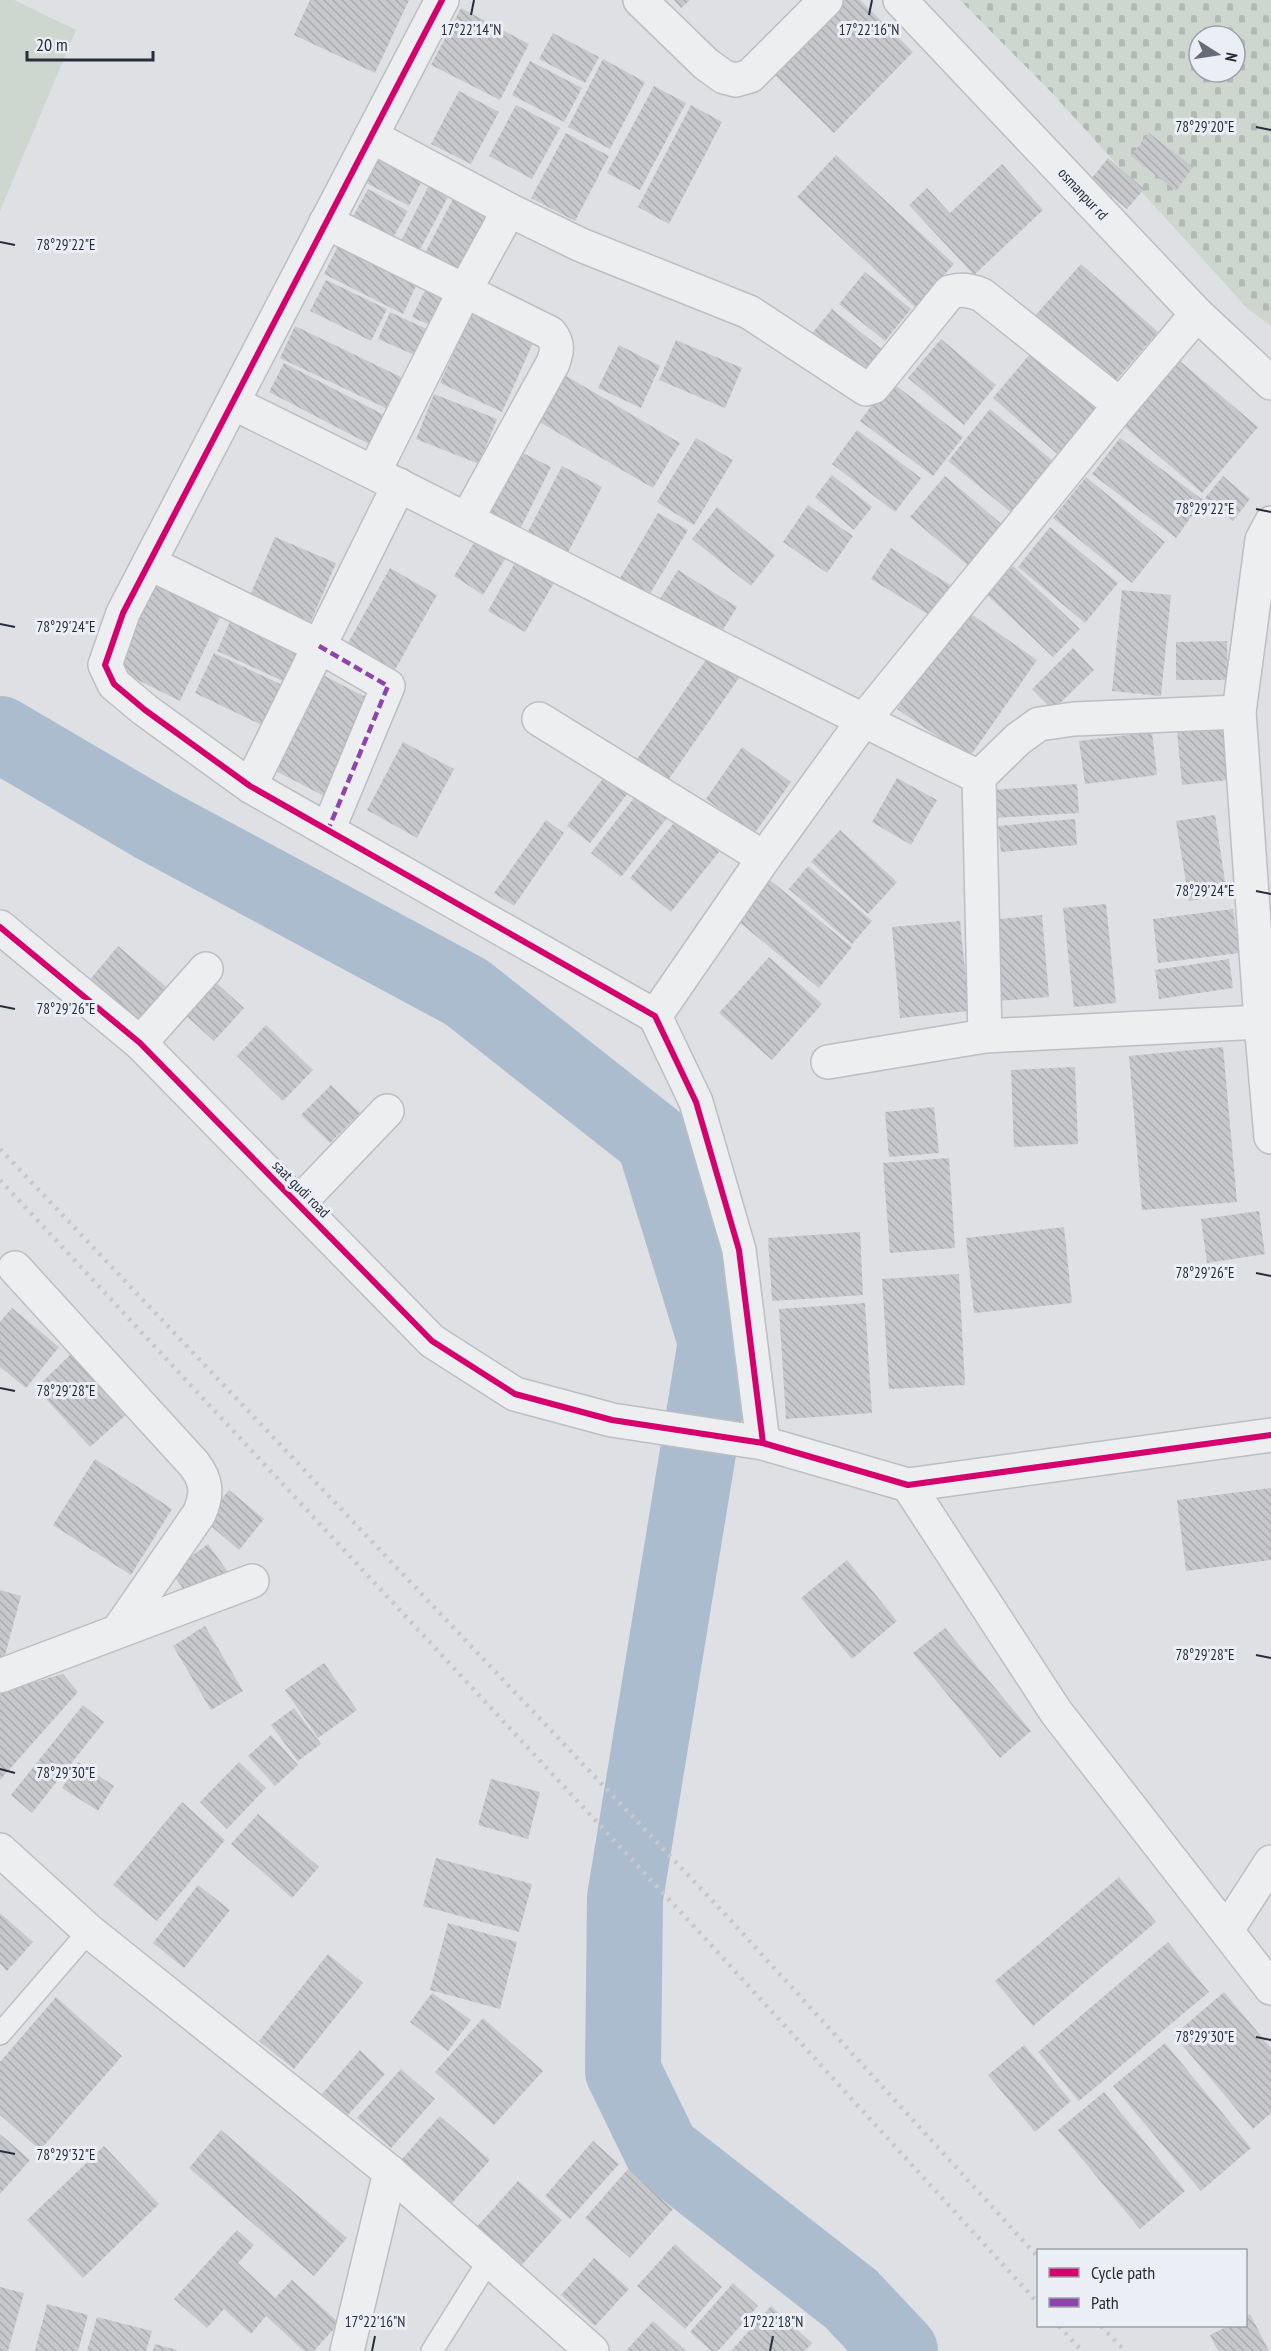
<svg xmlns="http://www.w3.org/2000/svg" width="1271" height="2351" font-family="'PT Sans Narrow',sans-serif">
<style>
.cemetery{fill:url(#cemetery-stones);fill-rule:evenodd}
.park{fill:#ced7cf}
.lines{fill:none;stroke-linecap:round;stroke-linejoin:round}
.river{stroke:#acbccf;stroke-width:76}
.building{fill:url(#building-back-hatch)}
.service-casing{stroke:#bdbec2;stroke-width:24}
.minor-casing{stroke:#bdbec2;stroke-width:36}
.tertiary-casing{stroke:#bdbec2;stroke-width:36}
.service{stroke:#edeef0;stroke-width:21}
.minor{stroke:#edeef0;stroke-width:33}
.tertiary{stroke:#edeef0;stroke-width:33}
.rail{stroke:#c7c8cb;stroke-width:4.5;stroke-dasharray:3 6;stroke-linecap:butt}
.quiet{stroke:#8e44ad;stroke-width:4.5;stroke-dasharray:9 4.5;stroke-linecap:butt}
.cycleway-casing{stroke:#ebeef4;stroke-width:10}
.cycleway{stroke:#d6006c;stroke-width:6}
.ticks{fill:none;stroke:#262d3c;stroke-width:2}
.labels{text-anchor:middle;stroke-width:6;stroke-linejoin:round;paint-order:stroke}
.street-label{font-size:15px;fill:#262d3c;stroke:#ebeef4}
.ticks-label{font-size:15px;text-anchor:middle;fill:#262d3c;stroke:#ebeef4;stroke-width:6;stroke-linejoin:round;paint-order:stroke}
</style>
<defs>
<pattern id="cemetery-stones" width="16" height="16" patternUnits="userSpaceOnUse" patternTransform="scale(1.5)"><rect width="16" height="16" fill="#ced7cf"/><path d="M2 7V4a2 2 0 0 1 4 0v3zM10 15v-3a2 2 0 0 1 4 0v3z" fill="#b1b9b3"/></pattern>
<pattern id="building-back-hatch" width="6" height="6" patternUnits="userSpaceOnUse" patternTransform="scale(1.5)"><rect width="6" height="6" fill="#c6c8cc"/><path d="M-1 5l2 2M0 0l6 6M5-1l2 2" fill="none" stroke="#aaacb0"/></pattern>
</defs>
<rect width="100%" height="100%" fill="#dee0e4"/>
<!-- cemetery -->
<path class="cemetery" d="M960 0H1271V326L1248 309 1052 93ZM1199 36H1235V72H1199Z"/>
<!-- park -->
<path class="park" d="M0 0H14L76 30 0 211Z"/>
<g class="lines">
<!-- river -->
<path class="river" d="M0 734 155 825 466 992 654 1140 716 1342 625 1898 623 2071 662 2151 851 2299 900 2351"/>
</g>
<!-- building -->
<g class="building">
<path d="M310 0H409L375 73 294 35Z"/>
<path d="M674 0H690L681 8Z"/>
<path d="M838 0H860L913 52 834 133 770 70Z"/>
<path d="M461 8 529 44 500 100 431 65Z"/>
<path d="M553 33 599 57 585 83 539 59Z"/>
<path d="M603 59 645 82 610 149 568 127Z"/>
<path d="M530 61 582 88 564 122 512 95Z"/>
<path d="M654 86 686 103 640 190 607 173Z"/>
<path d="M459 91 499 112 471 164 431 144Z"/>
<path d="M516 105 560 128 532 179 489 156Z"/>
<path d="M691 105 722 122 669 224 638 207Z"/>
<path d="M566 133 609 156 575 221 531 198Z"/>
<path d="M1149 133 1193 167 1176 191 1131 156Z"/>
<path d="M382 148 426 173 409 206 363 181Z"/>
<path d="M836 155 954 264 915 307 797 197Z"/>
<path d="M1108 158 1144 189 1127 209 1091 179Z"/>
<path d="M1002 164 1043 210 974 275 909 205 927 188 950 213Z"/>
<path d="M429 185 449 195 417 255 399 245Z"/>
<path d="M368 189 408 211 390 243 350 222Z"/>
<path d="M455 195 493 214 461 275 424 255Z"/>
<path d="M341 240 419 279 403 314 324 274Z"/>
<path d="M1081 264 1158 332 1111 386 1033 318Z"/>
<path d="M865 272 911 309 885 341 839 304Z"/>
<path d="M326 280 387 309 371 341 310 311Z"/>
<path d="M429 282 450 292 434 327 412 317Z"/>
<path d="M475 306 537 334 502 412 440 383Z"/>
<path d="M832 309 883 350 861 379 809 337Z"/>
<path d="M390 312 433 332 421 358 378 339Z"/>
<path d="M295 326 407 380 392 411 280 358Z"/>
<path d="M941 339 996 385 964 425 908 378Z"/>
<path d="M676 340 742 368 725 408 659 380Z"/>
<path d="M619 345 660 366 641 408 598 388Z"/>
<path d="M1035 348 1105 409 1062 458 993 398Z"/>
<path d="M1175 357 1258 427 1202 493 1120 423Z"/>
<path d="M284 363 384 415 369 444 269 392Z"/>
<path d="M563 374 680 443 653 488 536 420Z"/>
<path d="M890 381 963 437 933 476 860 421Z"/>
<path d="M434 394 497 419 479 464 416 439Z"/>
<path d="M990 409 1054 462 1013 514 948 461Z"/>
<path d="M857 430 921 478 895 512 832 464Z"/>
<path d="M696 438 733 460 694 525 657 502Z"/>
<path d="M1120 438 1203 500 1176 538 1092 474Z"/>
<path d="M511 447 551 467 516 537 476 518Z"/>
<path d="M562 466 602 487 564 560 524 539Z"/>
<path d="M832 475 872 507 854 530 815 497Z"/>
<path d="M945 476 1004 526 970 567 910 517Z"/>
<path d="M1223 476 1250 499 1233 521 1205 498Z"/>
<path d="M1086 477 1165 542 1132 583 1053 518Z"/>
<path d="M808 505 853 536 827 573 783 542Z"/>
<path d="M717 507 775 555 751 586 692 539Z"/>
<path d="M658 513 688 530 648 597 619 580Z"/>
<path d="M1050 527 1118 583 1085 623 1018 567Z"/>
<path d="M480 533 510 551 483 595 454 576Z"/>
<path d="M275 537 336 563 306 633 245 607Z"/>
<path d="M891 548 955 588 936 619 871 579Z"/>
<path d="M520 554 558 576 525 632 488 611Z"/>
<path d="M1013 566 1080 629 1053 657 986 594Z"/>
<path d="M390 568 437 595 391 677 344 650Z"/>
<path d="M678 570 737 607 716 641 657 604Z"/>
<path d="M156 581 222 613 180 701 114 668Z"/>
<path d="M1122 590 1171 595 1161 696 1112 691Z"/>
<path d="M965 610 1037 660 969 758 897 709Z"/>
<path d="M232 617 300 648 285 682 217 651Z"/>
<path d="M1227 641 1228 680H1176V642Z"/>
<path d="M1073 648 1094 670 1053 710 1032 689Z"/>
<path d="M214 653 287 687 268 728 195 693Z"/>
<path d="M708 657 739 678 664 786 633 765Z"/>
<path d="M323 675 373 701 324 796 274 770Z"/>
<path d="M1223 726 1228 780 1182 785 1177 731Z"/>
<path d="M1152 732 1157 775 1085 784 1079 741Z"/>
<path d="M403 742 454 769 417 838 367 810Z"/>
<path d="M742 747 791 782 754 834 706 799Z"/>
<path d="M608 772 631 789 590 843 567 826Z"/>
<path d="M897 778 937 800 911 845 872 822Z"/>
<path d="M1077 784 1079 813 994 818 992 790Z"/>
<path d="M637 794 667 818 621 877 591 853Z"/>
<path d="M1215 815 1227 895 1189 901 1176 821Z"/>
<path d="M677 819 719 852 671 912 630 878Z"/>
<path d="M1075 819 1077 845 1001 852 998 826Z"/>
<path d="M546 820 564 833 514 906 494 893Z"/>
<path d="M840 830 897 882 868 914 811 862Z"/>
<path d="M808 866 872 921 852 944 789 889Z"/>
<path d="M765 876 852 947 819 988 732 916Z"/>
<path d="M1106 904 1116 1003 1074 1007 1063 908Z"/>
<path d="M1233 909 1239 953 1158 963 1153 919Z"/>
<path d="M1042 915 1049 997 997 1001 990 920Z"/>
<path d="M960 921 969 1011 900 1018 892 927Z"/>
<path d="M118 946 170 990 140 1025 88 982Z"/>
<path d="M769 957 822 1004 772 1060 719 1013Z"/>
<path d="M1229 959 1233 988 1159 999 1155 970Z"/>
<path d="M212 979 244 1008 214 1041 182 1012Z"/>
<path d="M266 1025 313 1070 283 1101 237 1056Z"/>
<path d="M1223 1047 1237 1202 1142 1210 1129 1056Z"/>
<path d="M1075 1067 1078 1144 1014 1147 1011 1070Z"/>
<path d="M331 1085 360 1113 330 1143 301 1115Z"/>
<path d="M934 1107 939 1153 889 1157 885 1112Z"/>
<path d="M949 1158 955 1248 890 1253 883 1163Z"/>
<path d="M1259 1211 1265 1254 1207 1263 1201 1219Z"/>
<path d="M1064 1227 1072 1303 974 1313 966 1238Z"/>
<path d="M860 1232 863 1295 772 1301 768 1238Z"/>
<path d="M959 1274 965 1385 889 1389 882 1279Z"/>
<path d="M865 1303 872 1413 786 1419 779 1309Z"/>
<path d="M12 1308 59 1347 26 1388 0 1367V1322Z"/>
<path d="M72 1353 127 1414 90 1447 36 1388Z"/>
<path d="M95 1459 172 1509 131 1575 53 1525Z"/>
<path d="M1271 1488V1560L1186 1571 1177 1500Z"/>
<path d="M229 1490 264 1519 239 1550 204 1520Z"/>
<path d="M208 1544 228 1572 190 1599 171 1571Z"/>
<path d="M847 1560 897 1621 852 1659 801 1598Z"/>
<path d="M0 1590 21 1596 1 1670H0Z"/>
<path d="M205 1626 243 1691 211 1710 173 1646Z"/>
<path d="M945 1628 1031 1731 1000 1758 913 1653Z"/>
<path d="M324 1663 357 1710 318 1738 285 1690Z"/>
<path d="M63 1674 78 1692 0 1780V1692Z"/>
<path d="M83 1705 104 1722 32 1813 11 1795Z"/>
<path d="M294 1708 321 1744 298 1761 271 1725Z"/>
<path d="M271 1735 298 1765 275 1786 248 1756Z"/>
<path d="M78 1762 114 1786 98 1811 62 1788Z"/>
<path d="M239 1762 266 1788 227 1829 200 1802Z"/>
<path d="M491 1779 540 1792 528 1839 478 1825Z"/>
<path d="M182 1802 225 1840 157 1921 113 1885Z"/>
<path d="M258 1814 319 1867 292 1898 231 1844Z"/>
<path d="M436 1858 532 1884 519 1932 423 1906Z"/>
<path d="M1119 1877 1156 1922 1033 2026 995 1981Z"/>
<path d="M198 1885 230 1910 184 1968 153 1943Z"/>
<path d="M0 1913 33 1942 7 1971 0 1964Z"/>
<path d="M448 1923 517 1942 500 2009 430 1990Z"/>
<path d="M1168 1942 1209 1992 1079 2101 1038 2052Z"/>
<path d="M328 1954 363 1983 294 2069 259 2041Z"/>
<path d="M1224 1992 1271 2048V2113L1253 2129 1174 2035Z"/>
<path d="M432 1993 471 2020 448 2051 410 2022Z"/>
<path d="M56 1997 122 2056 40 2150 0 2115V2062Z"/>
<path d="M483 2018 543 2071 494 2125 435 2072Z"/>
<path d="M1165 2043 1251 2148 1201 2191 1113 2086Z"/>
<path d="M1024 2045 1071 2101 1035 2132 988 2075Z"/>
<path d="M360 2050 385 2074 347 2116 322 2094Z"/>
<path d="M401 2069 435 2099 391 2148 357 2118Z"/>
<path d="M1104 2092 1185 2191 1140 2229 1058 2130Z"/>
<path d="M440 2116 490 2160 451 2204 402 2159Z"/>
<path d="M221 2130 347 2238 314 2276 189 2168Z"/>
<path d="M0 2134 30 2160 0 2194Z"/>
<path d="M593 2141 619 2164 570 2219 545 2196Z"/>
<path d="M104 2146 159 2204 83 2278 27 2220Z"/>
<path d="M628 2169 673 2209 630 2258 585 2218Z"/>
<path d="M518 2181 562 2220 518 2269 474 2230Z"/>
<path d="M237 2230 254 2245 238 2263 275 2298 292 2280 339 2323 314 2351H304L266 2316 251 2334 224 2309 207 2328 174 2299Z"/>
<path d="M675 2244 722 2287 685 2329 637 2286Z"/>
<path d="M594 2258 629 2289 595 2326 561 2295Z"/>
<path d="M733 2283 758 2306 718 2351H711L690 2332Z"/>
<path d="M0 2287 24 2293 8 2351H0Z"/>
<path d="M47 2304 88 2315 78 2351H35Z"/>
<path d="M771 2306 812 2343 805 2351H731Z"/>
<path d="M1250 2314 1269 2351H1218L1210 2335 1228 2326H1246V2316Z"/>
<path d="M97 2317 152 2331 146 2351H87Z"/>
<path d="M653 2321 686 2351H626Z"/>
<path d="M155 2344 177 2350V2351H153Z"/>
</g>
<g class="lines">
<defs>
<g id="service">
<path d="M0 2034 89 1931"/>
<path d="M432 2351 489 2260"/>
</g>
<g id="minor">
<path d="M442 0 123 613 105 665 114 684 145 710 250 786 655 1016 696 1102 739 1250 763 1443"/>
<path d="M640 0 706 64 724 77 736 80 750 76 826 0"/>
<path d="M371 136 509 210 465 290 374 472"/>
<path d="M509 210 581 245 749 312 866 389 873 387 950 292C962 289 970 290 982 295L1120 405"/>
<path d="M326 222 550 333C559 344 557 351 553 363L467 519"/>
<path d="M233 403C483 525 729 656 979 777L985 1036"/>
<path d="M1271 523 1262 540 1239 712 1261 1022 1271 1137"/>
<path d="M149 563 319 646 388 686 328 830"/>
<path d="M539 719 764 858"/>
<path d="M979 777 1018 739 1039 724 1074 719 1239 712"/>
<path d="M250 786 399 485"/>
<path d="M655 1016 764 858 863 721 1120 405 1197 314"/>
<path d="M140 1043 206 969"/>
<path d="M828 1062 985 1036 1261 1022"/>
<path d="M299 1203 387 1111"/>
<path d="M15 1268 194 1464C207 1481 208 1494 199 1514L118 1631"/>
<path d="M0 1676 252 1581"/>
<path d="M1227 1930 1271 1862"/>
<path d="M347 2351 390 2172"/>
</g>
<g id="tertiary">
<path d="M900 0 1197 314 1271 383"/>
<path d="M0 927 140 1043 432 1341 515 1394 612 1420 763 1443 908 1485 1271 1435"/>
<path d="M908 1485 1056 1712 1271 1988"/>
<path d="M0 1850 89 1931 390 2172 592 2351"/>
</g>
</defs>
<!-- service casing -->
<use href="#service" class="service-casing"/>
<!-- minor casing -->
<use href="#minor" class="minor-casing"/>
<!-- tertiary casing -->
<use href="#tertiary" class="tertiary-casing"/>
<!-- service -->
<use href="#service" class="service"/>
<!-- minor -->
<use href="#minor" class="minor"/>
<!-- tertiary -->
<use href="#tertiary" class="tertiary"/>
<!-- rail -->
<g class="rail">
<path d="M0 1149 723 1912 1038 2257"/>
<path d="M0 1180 702 1935 1038 2303"/>
<path d="M1059 2326 1082 2351"/>
<path d="M1101 2326 1125 2351"/>
</g>
<!-- quiet -->
<path class="quiet" d="M319 646 388 686 328 830"/>
<defs>
<g id="cycleway">
<path d="M442 0 123 613 105 665 114 684 145 710 250 786 655 1016 696 1102 739 1250 763 1443"/>
<path d="M0 927 140 1043 432 1341 515 1394 612 1420 763 1443 908 1485 1271 1435"/>
</g>
</defs>
<!-- cycleway casing -->
<use href="#cycleway" class="cycleway-casing"/>
<!-- cycleway -->
<use href="#cycleway" class="cycleway"/>
</g>
<!-- ticks -->
<path class="ticks" d="M471 15 474 0M869 15 872 0M1256 127 1271 130M0 242 15 245M1256 509 1271 512M0 624 15 627M1256 891 1271 894M0 1006 15 1009M1256 1273 1271 1276M0 1388 15 1391M1256 1655 1271 1658M0 1769 15 1773M1256 2037 1271 2040M0 2151 15 2154M372 2351 375 2336M770 2351 773 2336"/>
<g class="labels">
<!-- street labels -->
<g class="street-label">
<text transform="translate(1083 194) rotate(47)" y="5">osmanpur rd</text>
<text transform="translate(301 1189) rotate(45)" y="5">saat gudi road</text>
</g>
</g>
<g class="ticks-label">
<text x="471" y="35">17°22'14"N</text>
<text x="869" y="35">17°22'16"N</text>
<text x="1205" y="132">78°29'20"E</text>
<text x="66" y="250">78°29'22"E</text>
<text x="1205" y="514">78°29'22"E</text>
<text x="66" y="632">78°29'24"E</text>
<text x="1205" y="896">78°29'24"E</text>
<text x="66" y="1014">78°29'26"E</text>
<text x="1205" y="1278">78°29'26"E</text>
<text x="66" y="1396">78°29'28"E</text>
<text x="1205" y="1660">78°29'28"E</text>
<text x="66" y="1778">78°29'30"E</text>
<text x="1205" y="2042">78°29'30"E</text>
<text x="66" y="2160">78°29'32"E</text>
<text x="375" y="2327">17°22'16"N</text>
<text x="773" y="2327">17°22'18"N</text>
</g>
<!-- legend -->
<rect x="1037" y="2249" width="210" height="78" fill="#ebeef4" stroke="#9ca1aa" stroke-width="1.5"/>
<rect x="1049" y="2268" width="30" height="9" fill="#d6006c" stroke="#9ca1aa" stroke-width="1.5"/>
<text x="1091" y="2279" font-size="18" fill="#262d3c">Cycle path</text>
<rect x="1049" y="2298" width="30" height="9" fill="#8e44ad" stroke="#9ca1aa" stroke-width="1.5"/>
<text x="1091" y="2309" font-size="18" fill="#262d3c">Path</text>
<!-- north arrow -->
<g transform="translate(1217 54) rotate(102)"><circle r="28" fill="#ebeef4" stroke="#9ca1aa" stroke-width="1.5"/>
<path d="M0-4.5L10 22L0 15L-10 22Z" fill="#666c77"/>
<text y="-9" font-size="16" font-weight="bold" text-anchor="middle" fill="#262d3c">N</text>
</g>
<!-- scale -->
<path d="M27 51v9h126v-9" fill="none" stroke="#262d3c" stroke-width="3"/>
<text x="36" y="51" font-size="18" fill="#262d3c" stroke="#ebeef4" stroke-width="4.5" paint-order="stroke">20 m</text>
</svg>
